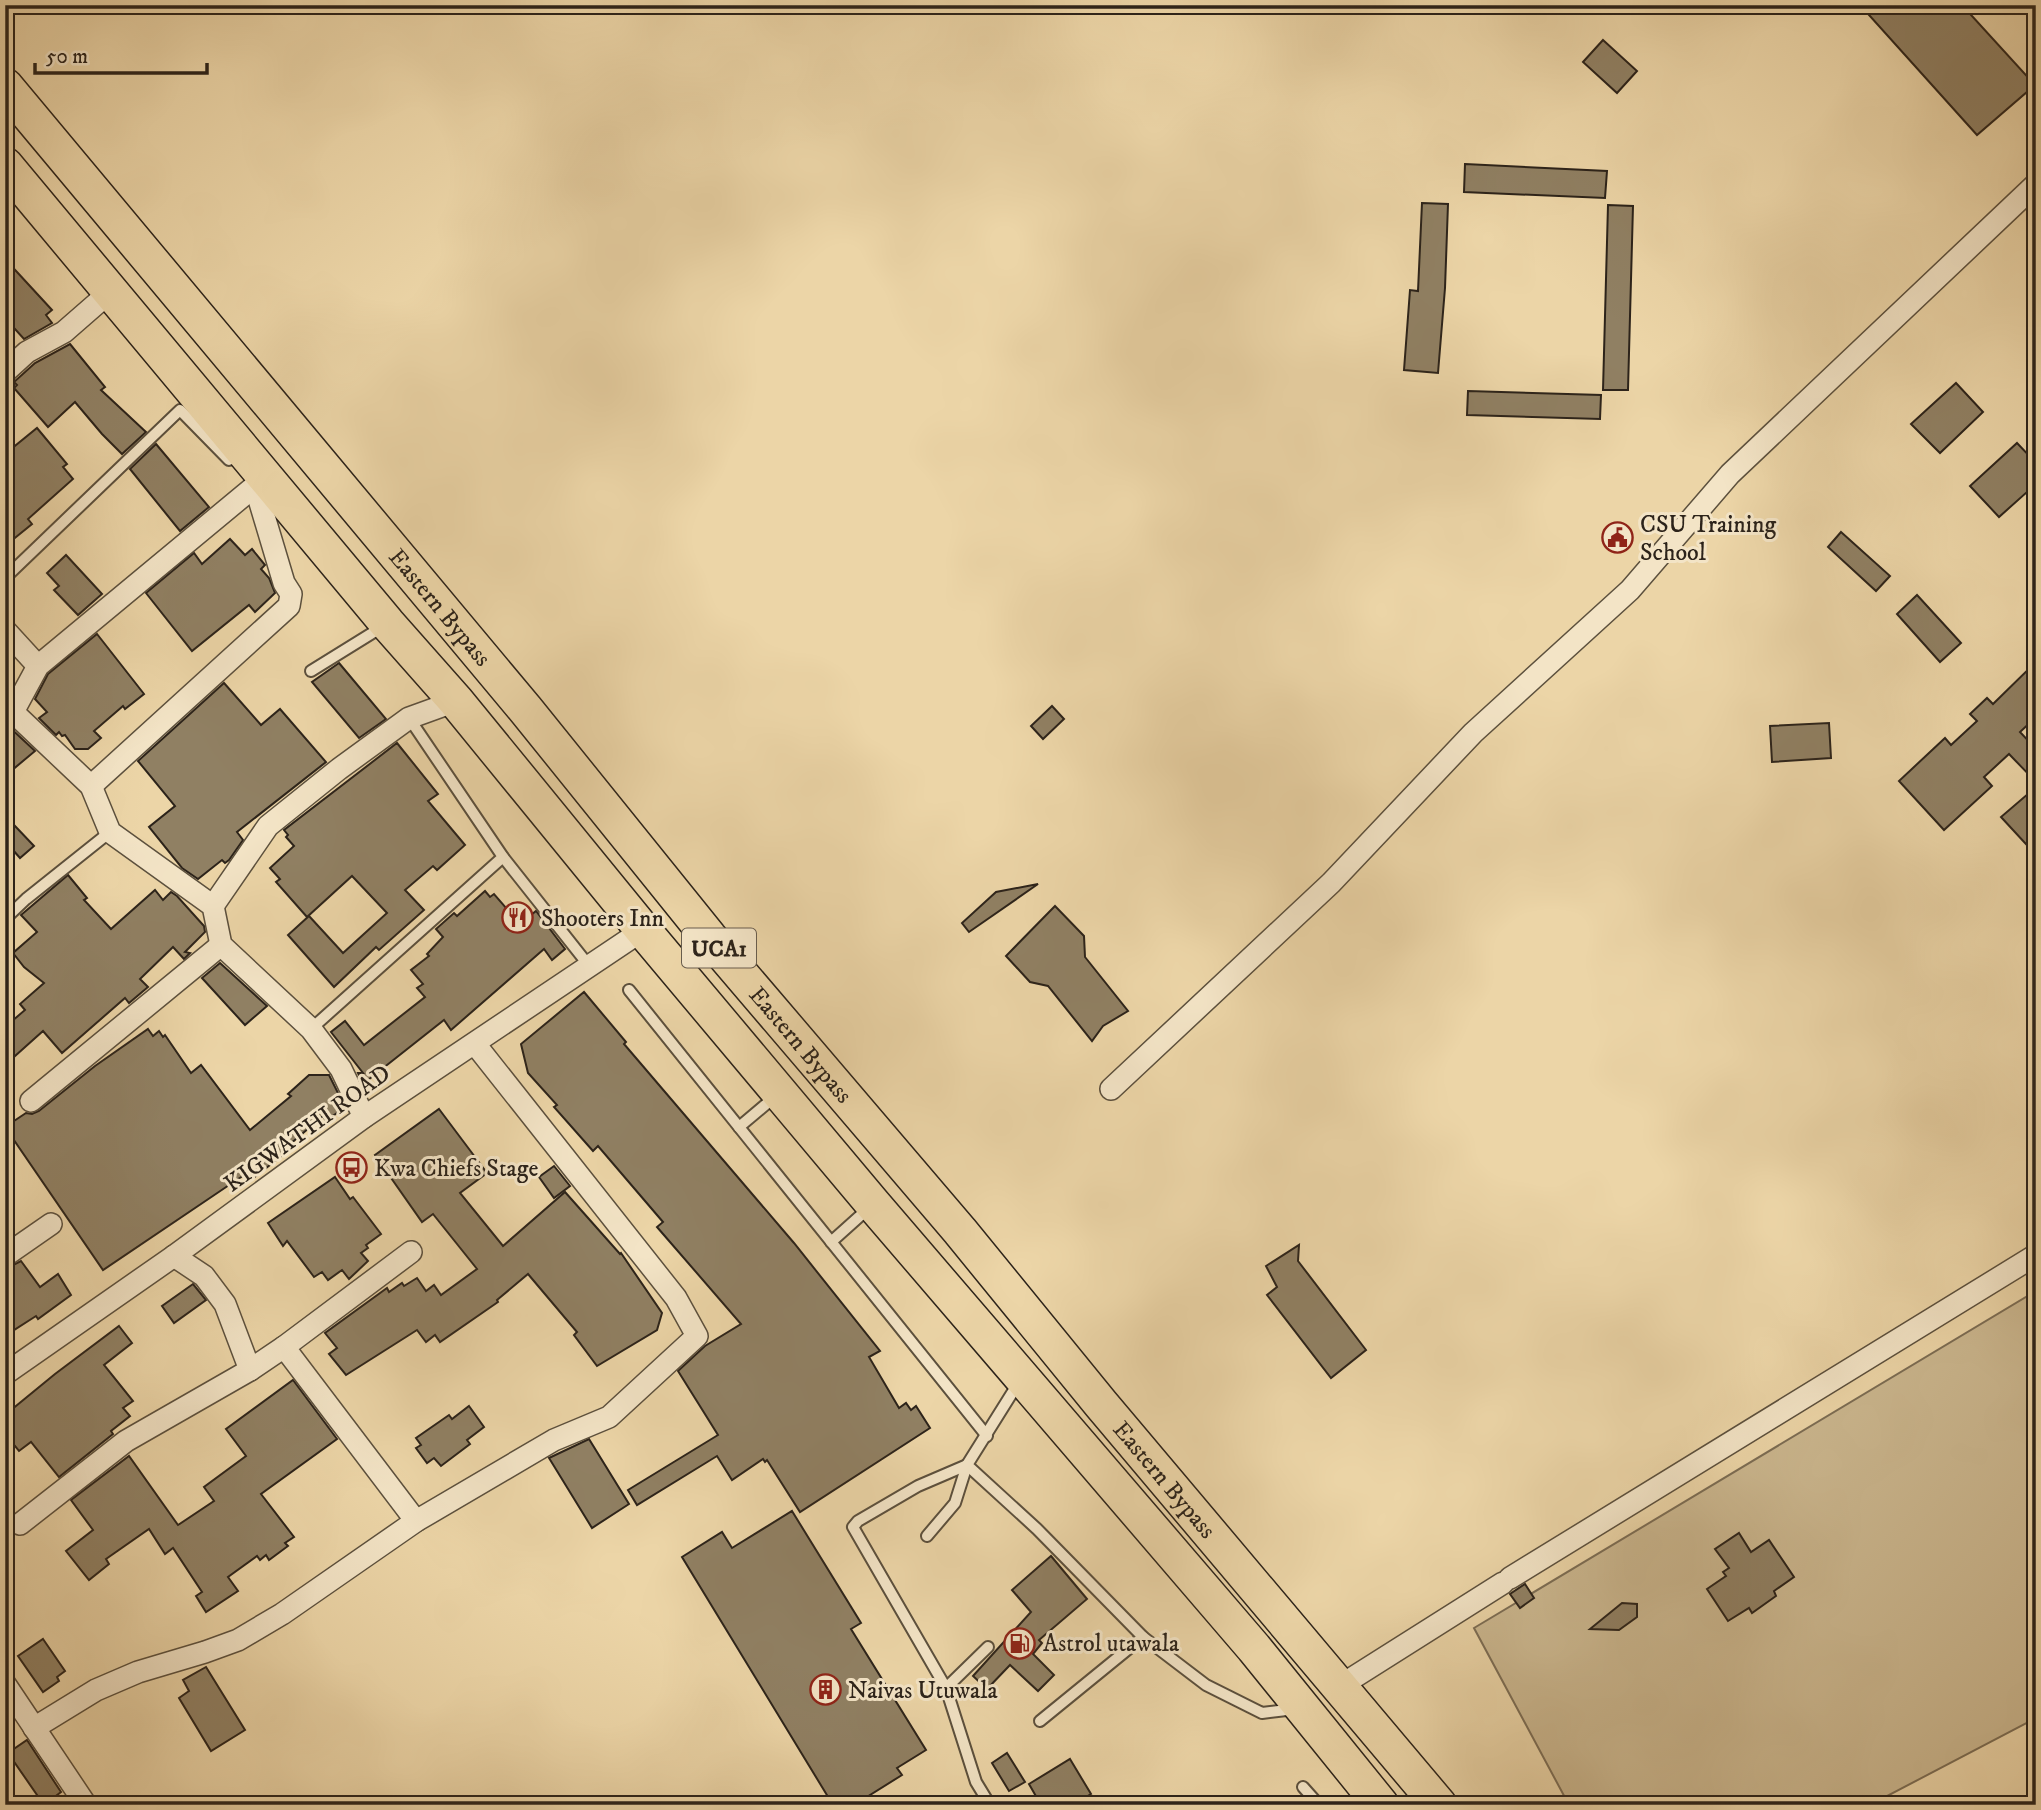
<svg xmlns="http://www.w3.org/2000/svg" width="2041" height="1810" font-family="'IM FELL DW Pica',serif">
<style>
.green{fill:#cbb78f;stroke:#7c6d54;stroke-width:2}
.building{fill:#908063;stroke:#2c231a;stroke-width:2}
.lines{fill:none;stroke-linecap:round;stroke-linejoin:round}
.service-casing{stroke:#5c503d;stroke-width:14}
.minor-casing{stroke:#5c503d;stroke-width:24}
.primary-casing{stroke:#2c231a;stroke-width:38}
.service{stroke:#f3e4c6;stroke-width:10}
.minor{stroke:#f3e4c6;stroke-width:21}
.primary{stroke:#ecd5a7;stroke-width:35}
.labels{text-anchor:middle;stroke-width:6;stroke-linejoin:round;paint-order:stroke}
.shield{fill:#f3e4c6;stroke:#685d4e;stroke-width:2}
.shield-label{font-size:23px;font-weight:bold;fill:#2c231a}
.poi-label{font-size:24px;fill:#2c231a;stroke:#f3e4c6;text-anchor:start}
.street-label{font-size:24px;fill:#2c231a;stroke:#f3e4c6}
</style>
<rect width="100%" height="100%" fill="#ecd5a7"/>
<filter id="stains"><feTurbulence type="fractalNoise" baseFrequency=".00286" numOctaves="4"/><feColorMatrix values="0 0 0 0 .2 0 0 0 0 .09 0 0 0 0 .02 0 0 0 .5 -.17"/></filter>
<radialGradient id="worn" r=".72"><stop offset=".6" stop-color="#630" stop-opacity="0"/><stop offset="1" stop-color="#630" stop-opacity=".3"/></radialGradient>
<!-- green -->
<path class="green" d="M2036 1291V1718L1870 1805H1569L1474 1628Z"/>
<!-- building -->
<g class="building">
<path d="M1860 5H1962L2035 85 1977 135Z"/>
<path d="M1603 40 1637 71 1617 93 1583 62Z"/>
<path d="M1465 164 1607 171 1605 198 1464 192Z"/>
<path d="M1422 203 1448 204 1445 288 1438 373 1404 370 1410 290 1418 291Z"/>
<path d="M1608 205 1633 206 1628 390H1603Z"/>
<path d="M5 259 52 310 46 315 52 323 24 339 5 318Z"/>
<path d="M70 344 105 387 101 390 146 432 122 454 102 434 75 402 48 427 14 388 17 385 14 382 35 363Z"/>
<path d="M1956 383 1983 412 1940 453 1911 424Z"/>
<path d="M1468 391 1601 395 1600 419 1467 415Z"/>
<path d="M37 428 67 464 63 467 73 479 28 519 32 524 5 546V454Z"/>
<path d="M2017 443 2036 463V484L1999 517 1970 486Z"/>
<path d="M156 444 209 507 180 531 130 469Z"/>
<path d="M1841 532 1890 576 1876 591 1828 547Z"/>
<path d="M230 539 245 555 252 549 265 565 261 569 269 578 275 593 255 612 249 605 192 651 146 593 194 553 202 564Z"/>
<path d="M66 555 102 594 78 615 54 590 59 586 47 573Z"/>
<path d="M1917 595 1961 643 1940 662 1897 614Z"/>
<path d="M97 634 144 694 125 709 123 706 94 731 101 738 88 749H75L65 735 62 736 59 732 56 735 39 718 47 712 35 699 48 674Z"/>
<path d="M2036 662V717L2020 732 2036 749V782L2009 754 1984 777 1992 786 1944 830 1899 781 1945 738 1951 745 1977 721 1970 714 1987 698 1993 704Z"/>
<path d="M339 663 386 719 359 738 312 682Z"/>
<path d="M224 683 261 725 280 709 326 762 237 832 243 840 229 860 225 863 222 860 198 879 182 868 149 827 175 806 138 761Z"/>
<path d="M1052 706 1064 719 1043 739 1031 726Z"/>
<path d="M5 723 35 751 5 776Z"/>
<path d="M1829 723 1831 758 1772 762 1770 726Z"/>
<path d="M397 743 438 794 428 801 465 845 437 870 433 866 405 890 424 910 379 950 376 947 334 987 288 935 309 916 343 953 387 913 352 876 307 917 276 882 280 879 270 868 294 846 286 837 288 835 284 830Z"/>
<path d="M2036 787V855L2001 817Z"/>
<path d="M15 826 34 846 20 858 5 841V836Z"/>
<path d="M68 875 87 898 84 900 111 929 155 890 163 900 171 892 177 896 204 926 205 932 185 952 190 953 184 959 173 947 140 979 148 987 129 1003 125 998 62 1053 43 1031 5 1065V1027L25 1010 20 1004 44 983 24 967 13 953 37 932 21 915Z"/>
<path d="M1038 884 969 932 962 923 996 892Z"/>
<path d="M485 891 490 897 494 894 520 924 536 911 565 949 552 960 544 949 451 1030 444 1020 363 1084 358 1073H363L331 1032 345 1021 364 1045 425 997 417 988 423 984 411 970 429 956 427 954 443 937 436 929 454 913 457 916Z"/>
<path d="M1055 906 1084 936 1085 957 1128 1011 1103 1026 1092 1041 1048 986 1030 982 1006 956Z"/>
<path d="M220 963 267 1006 245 1025 202 978Z"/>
<path d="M584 992 626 1042 624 1044 794 1243 880 1351 869 1357 899 1408 906 1403 911 1410 916 1406 930 1428 800 1512 767 1460 765 1462 763 1459 732 1480 717 1456 637 1505 628 1490 718 1435 678 1371 705 1346 741 1324 657 1227 663 1222 598 1146 593 1151 554 1107 557 1105 528 1073 521 1044Z"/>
<path d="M148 1029 153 1036 159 1031 163 1037 165 1035 191 1073 201 1065 250 1130 291 1096 288 1094 309 1075H329L345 1107 326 1121 323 1116 282 1151 284 1154 252 1179 248 1173 238 1179 103 1270 5 1127 26 1113 32 1114 39 1111 95 1066Z"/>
<path d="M439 1109 487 1173 460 1193 503 1246 565 1192 620 1254 621 1253 662 1313 657 1330 597 1366 574 1335 577 1332 528 1274 497 1300 498 1302 440 1342 435 1335 426 1342 417 1330 346 1375 329 1354 337 1348 325 1333 387 1288 389 1292 402 1283 404 1286 417 1278 426 1291 434 1285 441 1295 477 1269 433 1214 422 1222 375 1155Z"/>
<path d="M554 1166 570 1186 554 1198 539 1177Z"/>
<path d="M335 1177 350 1199 353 1197 381 1234 366 1245 368 1248 361 1253 368 1261 349 1279 342 1270 328 1280 322 1272 314 1277 287 1241 283 1246 268 1223Z"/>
<path d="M1299 1245 1298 1261 1366 1350 1331 1378 1267 1295 1277 1287 1266 1266Z"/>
<path d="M21 1261 40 1287 58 1274 71 1295 38 1319 36 1316 14 1330 5 1316V1269Z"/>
<path d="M193 1284 206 1300 174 1323 162 1306Z"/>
<path d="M119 1326 132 1343 104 1365 133 1401 123 1408 130 1416 111 1431 113 1434 59 1477 31 1442 19 1451 5 1434V1415L55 1374Z"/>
<path d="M293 1380 337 1439 261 1494 294 1537 285 1543 288 1546 269 1560 266 1555 260 1560 257 1556 228 1577 238 1591 206 1612 196 1596 202 1592 173 1548 165 1554 149 1529 106 1559 109 1564 89 1580 66 1551 93 1530 71 1500 129 1456 178 1525 214 1501 204 1487 246 1456 226 1429Z"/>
<path d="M469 1406 484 1427 467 1440 470 1444 441 1466 434 1458 427 1463 416 1448 421 1445 416 1438 449 1415 452 1419Z"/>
<path d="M589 1439 629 1504 592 1528 549 1458Z"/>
<path d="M792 1511 861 1623 851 1629 926 1750 897 1768 902 1775 854 1805H833L682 1557 722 1532 732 1548Z"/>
<path d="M1739 1533 1751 1552 1769 1540 1794 1577 1774 1591 1776 1596 1752 1613 1749 1608 1728 1621 1707 1589 1726 1576 1723 1572 1729 1568 1715 1549Z"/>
<path d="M1051 1556 1087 1599 1039 1640 1042 1643 1033 1654 1054 1675 1038 1691 1010 1665 987 1689 973 1676 1031 1612 1012 1590Z"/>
<path d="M1525 1584 1534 1598 1520 1608 1510 1594Z"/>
<path d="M1622 1603 1637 1604V1617L1619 1630 1590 1629Z"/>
<path d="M43 1639 65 1671 57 1677 59 1681 43 1692 18 1656Z"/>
<path d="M206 1667 245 1730 211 1751 179 1698 189 1691 183 1680Z"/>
<path d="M27 1740 61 1792 44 1805 8 1753Z"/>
<path d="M1007 1753 1025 1782 1009 1791 992 1763Z"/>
<path d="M1070 1759 1091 1794 1072 1805H1041L1029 1784Z"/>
</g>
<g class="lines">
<defs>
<g id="service">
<path d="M5 578 180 410 229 460"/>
<path d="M311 671 382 627"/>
<path d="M503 857 590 967"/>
<path d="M5 919 26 899 110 832"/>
<path d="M629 990 987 1436"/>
<path d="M311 1029 503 857 409 718"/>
<path d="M739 1127 777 1095"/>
<path d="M831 1242 870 1207"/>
<path d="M1019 1382 967 1465 1037 1529 1143 1637 1206 1685 1262 1713 1295 1709"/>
<path d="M967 1465 918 1486 858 1521 853 1527 946 1688 988 1647"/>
<path d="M927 1536 955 1503 967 1465"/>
<path d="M946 1688 976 1782 990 1805"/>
<path d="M1040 1721 1143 1637"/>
<path d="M1303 1787 1319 1805"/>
</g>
<g id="minor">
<path d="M5 372 27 352 64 332 111 291"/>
<path d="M5 630 38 666"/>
<path d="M5 706 13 712 38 666 255 486 266 489"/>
<path d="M13 712 91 786 110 832 213 906 221 945 311 1029 341 1069 364 1117"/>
<path d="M91 786 289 606 291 594 284 583 255 486"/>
<path d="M213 906 268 826 339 769 409 718 456 701"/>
<path d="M1111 1089 1331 883 1473 733 1630 590 1730 474 2036 184"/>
<path d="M31 1101 221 945"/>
<path d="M411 1252 284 1347 416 1521"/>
<path d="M5 1256 51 1224"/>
<path d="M174 1256 204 1276 225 1304 250 1370"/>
<path d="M5 1374 174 1256 364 1117 643 930"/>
<path d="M20 1524 126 1441 250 1370 284 1347"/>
<path d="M1510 1578 2036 1255"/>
<path d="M5 1684 86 1805"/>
<path d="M1340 1686 1503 1583"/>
<path d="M34 1728 96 1690 138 1672 205 1652 238 1640 282 1614 416 1521 554 1440 609 1417 697 1336 676 1298 475 1044"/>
</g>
<g id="primary">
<path id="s1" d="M5 86 526 710 709 937 960 1231 1101 1404 1439 1805"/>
<path d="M5 165 387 623 456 701 643 930 873 1204 1254 1648 1381 1805"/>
</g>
</defs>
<!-- service casing -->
<use href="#service" class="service-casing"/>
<!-- minor casing -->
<use href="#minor" class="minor-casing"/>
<!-- primary casing -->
<use href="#primary" class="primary-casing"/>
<!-- service -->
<use href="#service" class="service"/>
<!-- minor -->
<use href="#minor" class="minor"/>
<!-- primary -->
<use href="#primary" class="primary"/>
</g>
<!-- icons -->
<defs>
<symbol id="civic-ring" viewBox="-11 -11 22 22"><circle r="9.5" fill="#f3e4c6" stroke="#8f2418" stroke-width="1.5"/><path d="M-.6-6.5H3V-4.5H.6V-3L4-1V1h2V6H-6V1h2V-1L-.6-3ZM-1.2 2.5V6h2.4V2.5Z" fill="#8f2418"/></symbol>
<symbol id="restaurant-ring" viewBox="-11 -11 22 22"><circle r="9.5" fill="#f3e4c6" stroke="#8f2418" stroke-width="1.5"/><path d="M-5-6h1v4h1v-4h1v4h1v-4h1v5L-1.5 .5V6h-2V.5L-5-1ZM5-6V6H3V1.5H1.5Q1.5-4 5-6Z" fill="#8f2418"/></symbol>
<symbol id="bus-ring" viewBox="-11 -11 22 22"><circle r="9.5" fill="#f3e4c6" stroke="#8f2418" stroke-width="1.5"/><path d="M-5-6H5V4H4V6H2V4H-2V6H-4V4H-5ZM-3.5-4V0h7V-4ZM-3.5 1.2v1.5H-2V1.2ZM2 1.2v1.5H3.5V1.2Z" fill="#8f2418"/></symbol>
<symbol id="fuel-ring" viewBox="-11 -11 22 22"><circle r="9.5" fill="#f3e4c6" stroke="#8f2418" stroke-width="1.5"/><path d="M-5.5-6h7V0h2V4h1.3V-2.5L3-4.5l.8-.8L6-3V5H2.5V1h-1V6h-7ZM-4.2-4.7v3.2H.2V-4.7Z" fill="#8f2418"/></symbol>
<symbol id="building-ring" viewBox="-11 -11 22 22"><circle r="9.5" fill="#f3e4c6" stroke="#8f2418" stroke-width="1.5"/><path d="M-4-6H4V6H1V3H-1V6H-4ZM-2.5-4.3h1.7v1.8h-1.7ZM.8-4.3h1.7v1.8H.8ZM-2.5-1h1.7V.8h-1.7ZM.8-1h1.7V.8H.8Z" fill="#8f2418"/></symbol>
</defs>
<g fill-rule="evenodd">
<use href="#civic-ring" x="1600" y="520" width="35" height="35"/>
<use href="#restaurant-ring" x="500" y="900" width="35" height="35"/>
<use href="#bus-ring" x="334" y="1150" width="35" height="35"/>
<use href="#fuel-ring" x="1002" y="1626" width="35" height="35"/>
<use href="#building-ring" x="808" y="1672" width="35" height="35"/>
</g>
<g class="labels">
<!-- shield labels -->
<rect class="shield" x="682" y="928.5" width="74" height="39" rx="5"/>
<g class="shield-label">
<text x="719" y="956">UCA1</text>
</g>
<!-- poi labels -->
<g class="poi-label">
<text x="1640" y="532">CSU Training<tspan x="1640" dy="28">School</tspan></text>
<text x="541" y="926">Shooters Inn</text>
<text x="374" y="1176">Kwa Chiefs Stage</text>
<text x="1043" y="1651">Astrol utawala</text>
<text x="848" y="1698">Naivas Utuwala</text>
</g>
<!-- street labels -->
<g class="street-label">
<text dy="8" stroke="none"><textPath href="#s1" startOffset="679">Eastern Bypass</textPath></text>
<text dy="8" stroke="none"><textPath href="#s1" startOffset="1246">Eastern Bypass</textPath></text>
<text transform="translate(307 1128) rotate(-36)" y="8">KIGWATHI ROAD</text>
<text dy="8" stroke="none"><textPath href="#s1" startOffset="1813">Eastern Bypass</textPath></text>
</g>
</g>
<!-- margin -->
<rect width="2041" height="1810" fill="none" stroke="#ecd5a7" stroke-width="28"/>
<rect x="7" y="7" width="2027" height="1796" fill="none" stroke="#2c231a" stroke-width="3.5"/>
<rect x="14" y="14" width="2013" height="1782" fill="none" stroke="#2c231a" stroke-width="2"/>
<!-- scale -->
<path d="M35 63v10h172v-10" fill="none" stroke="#2c231a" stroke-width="3.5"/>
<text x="46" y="63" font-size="21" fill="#2c231a" stroke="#f3e4c6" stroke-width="5" paint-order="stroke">50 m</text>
<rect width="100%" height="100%" filter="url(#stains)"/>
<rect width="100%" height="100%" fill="url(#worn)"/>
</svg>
